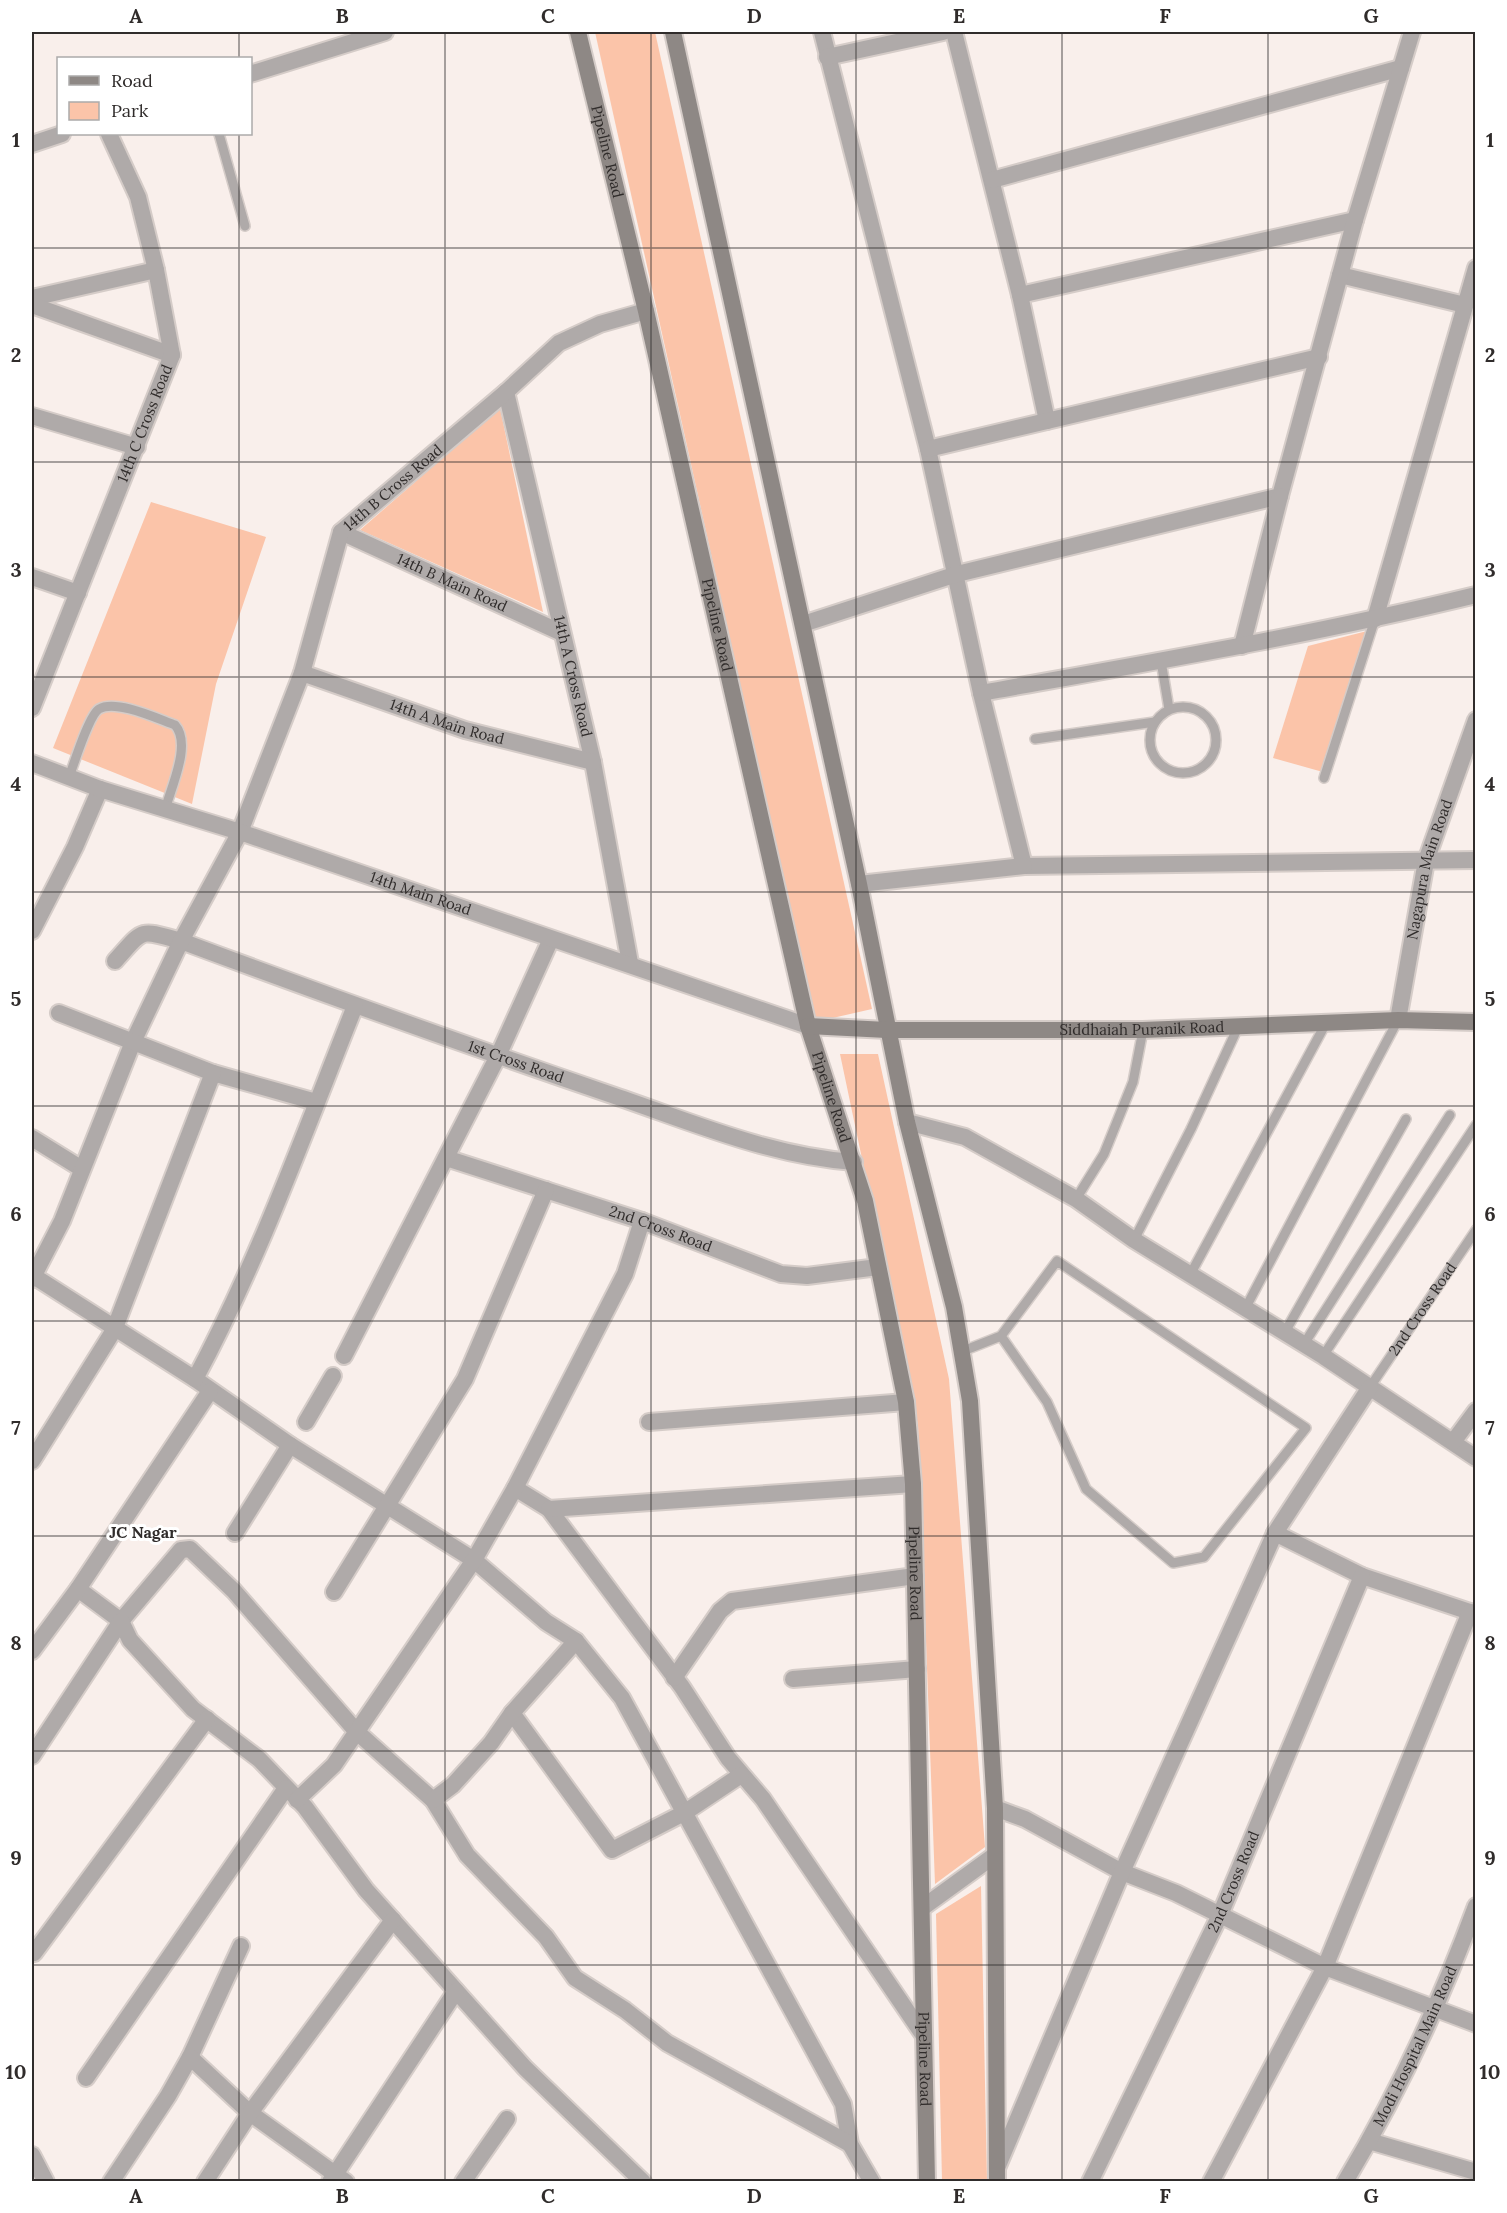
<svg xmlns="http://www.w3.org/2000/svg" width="1507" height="2213" font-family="Lora,serif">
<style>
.green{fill:#fbc4a9}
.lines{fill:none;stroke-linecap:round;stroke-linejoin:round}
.service-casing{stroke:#d5ccc8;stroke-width:12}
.minor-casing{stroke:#d5ccc8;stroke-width:20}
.tertiary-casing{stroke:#d5ccc8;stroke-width:20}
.secondary-casing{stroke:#d5ccc8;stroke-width:20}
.service{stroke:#afaaa9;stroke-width:9}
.minor{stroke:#afaaa9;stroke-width:16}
.tertiary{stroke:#afaaa9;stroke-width:16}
.secondary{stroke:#8e8885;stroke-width:16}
.grid{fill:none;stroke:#302c2b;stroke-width:1.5;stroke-opacity:0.55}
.labels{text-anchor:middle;stroke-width:6;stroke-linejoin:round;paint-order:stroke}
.street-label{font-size:15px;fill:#302c2b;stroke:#fff}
.neighbourhood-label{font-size:16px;font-weight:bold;fill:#302c2b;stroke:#fff}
.neatline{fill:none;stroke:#302c2b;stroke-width:2}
.grid-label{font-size:20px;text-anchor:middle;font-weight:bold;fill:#302c2b}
</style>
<rect width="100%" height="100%" fill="#f9efeb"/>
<!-- green -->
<g class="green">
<path d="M595 32H655L872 1009 815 1022Z"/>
<path d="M500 408 543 612 360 530Z"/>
<path d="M151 502 266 537 216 684 192 804 53 748Z"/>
<path d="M1375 629 1330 774 1273 758 1308 646Z"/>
<path d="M840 1054H878L949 1379 985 1847 935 1884 918 1425Z"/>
<path d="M981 1886 987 2181H942L936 1914Z"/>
</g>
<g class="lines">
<defs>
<g id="service">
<path d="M219 134 245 226"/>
<path d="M1161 661 1169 709"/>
<circle cx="1183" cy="740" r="33"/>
<path d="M1035 739 1155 722"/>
<path d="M69 777C74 764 89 715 99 709 116 699 158 719 175 725 192 744 171 787 165 810"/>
<path d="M1324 778 1375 619"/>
<path d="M1076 1199 1104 1154 1133 1082 1143 1030"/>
<path d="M1134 1240 1191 1129 1239 1025"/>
<path d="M1190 1275 1325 1025"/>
<path d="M1245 1309 1398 1020"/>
<path d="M1285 1332 1406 1119"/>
<path d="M1304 1344 1450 1115"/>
<path d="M963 1351 1001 1336 1047 1402 1086 1489 1173 1563 1204 1557 1306 1428 1057 1261 1001 1336"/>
<path d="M1323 1356 1476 1125"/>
<path id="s1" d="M1370 1387 1476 1230"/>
</g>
<g id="minor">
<path d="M822 32 928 449 981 693 1024 866 1476 860"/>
<path d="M954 32 1020 295 1047 421"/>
<path d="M827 57 943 32"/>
<path d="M992 180 1401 68"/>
<path d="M1340 275 1465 305"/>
<path d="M1020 295 1355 220"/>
<path d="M32 298 156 270"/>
<path d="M32 305 172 355"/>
<path id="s2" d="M506 392 593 762 630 963"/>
<path d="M32 416 137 447"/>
<path d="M928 449 1319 357"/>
<path id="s3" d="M341 532 562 633"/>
<path d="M32 577 78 593"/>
<path d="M1375 619 1476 268"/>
<path d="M803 624 957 574 1280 496 1355 220 1412 32"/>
<path d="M1242 646 1280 496"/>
<path id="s4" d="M302 673 465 730 593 762"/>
<path d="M981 693C1147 663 1312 635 1476 595"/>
<path id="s5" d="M32 708 172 355 156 270 138 197 109 134"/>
<path d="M859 884 1024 866"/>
<path d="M32 931 75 847 100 789"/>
<path id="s6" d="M115 961C145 928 138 929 181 941 323 994 466 1045 609 1094 689 1121 769 1156 854 1162"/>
<path d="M213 1073 316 1102"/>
<path d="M907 1122 965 1137 1076 1199 1134 1240 1323 1356 1476 1458"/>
<path d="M32 1138 82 1169"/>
<path id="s7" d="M446 1158 642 1221 781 1274 807 1276 878 1267"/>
<path d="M32 1275 195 1379 290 1445 474 1560 546 1622 576 1641 622 1698 843 2104 850 2144 872 2182"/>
<path id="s8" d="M32 1279 62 1221 133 1042 181 941 240 832 302 673 341 532 506 392 559 343 600 324 646 311"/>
<path d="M344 1356 498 1056 551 939"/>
<path d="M195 1379C259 1260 305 1131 355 1006"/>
<path d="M306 1422 333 1376"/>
<path d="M649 1422 906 1402"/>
<path d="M1453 1442 1476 1411"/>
<path d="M32 1461 114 1330 213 1073 59 1013"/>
<path d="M515 1488 549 1509 682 1687 728 1758 763 1799 924 2036"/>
<path d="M549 1509 913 1484"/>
<path d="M235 1533 290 1445"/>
<path d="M1275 1533 1370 1387"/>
<path d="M78 1589 121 1621 181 1550 190 1549 234 1591 357 1732 433 1800 467 1855 546 1937 575 1978 625 2010 667 2043 850 2144"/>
<path d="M334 1592 465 1379 546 1190"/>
<path d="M32 1651 78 1589 210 1391"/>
<path d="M674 1678 720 1611 732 1601 915 1576"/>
<path d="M793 1679 917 1669"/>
<path d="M512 1713 612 1850 684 1813 741 1775"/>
<path d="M32 1756 121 1621 130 1640 193 1709 259 1759 305 1807 366 1890 525 2068 643 2182"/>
<path d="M297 1800 334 1765 474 1560 515 1488 625 1274 642 1221"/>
<path d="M433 1800 453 1785 491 1743 512 1713 576 1641"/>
<path d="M995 1808 1025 1819 1122 1872 1176 1893 1325 1967 1476 2024"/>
<path d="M922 1908 995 1855"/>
<path d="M34 1953 207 1719"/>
<path d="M190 2057 241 1946"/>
<path d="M86 2078 286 1788"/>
<path d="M1369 2141 1476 2172"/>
<path d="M32 2155 46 2182"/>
<path d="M997 2168 1122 1872 1275 1533 1362 1576 1476 1614"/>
<path d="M111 2182 168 2096 190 2057 250 2113 346 2182"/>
<path d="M205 2182 250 2113 393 1920"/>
<path d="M330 2182 456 1991"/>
<path d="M463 2182 507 2119"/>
<path id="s9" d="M1090 2182 1220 1915 1362 1576"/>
<path d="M1211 2182 1325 1967 1470 1612"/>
</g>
<g id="tertiary">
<path d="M250 74 385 32"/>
<path d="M32 144 62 134"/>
<path id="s10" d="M32 763 100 789 240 832 808 1026"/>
<path id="s11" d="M1398 1020 1426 861 1476 720"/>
<path id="s12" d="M1345 2182C1397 2095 1441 2001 1476 1906"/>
</g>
<g id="secondary">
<path id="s13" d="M578 32 646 311 808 1026 865 1201 906 1402 913 1484 927 2182"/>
<path d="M673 32 859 884 907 1122 954 1307 970 1401 995 1808 997 2182"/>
<path id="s14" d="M808 1026 887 1030H1143L1398 1020 1476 1022"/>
</g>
</defs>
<!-- service casing -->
<use href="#service" class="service-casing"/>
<!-- minor casing -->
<use href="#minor" class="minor-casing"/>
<!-- tertiary casing -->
<use href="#tertiary" class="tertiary-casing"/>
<!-- secondary casing -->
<use href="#secondary" class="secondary-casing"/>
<!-- service -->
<use href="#service" class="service"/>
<!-- minor -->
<use href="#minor" class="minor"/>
<!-- tertiary -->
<use href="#tertiary" class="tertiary"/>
<!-- secondary -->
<use href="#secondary" class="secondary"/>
</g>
<!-- grid -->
<path class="grid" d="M239 32V58M445 32V2182M651 32V2182M856 32V2182M1062 32V2182M1268 32V2182M239 134V2182M32 248H1476M32 462H1476M32 677H1476M32 892H1476M32 1106H1476M32 1321H1476M32 1536H1476M32 1751H1476M32 1965H1476"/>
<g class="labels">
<!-- street labels -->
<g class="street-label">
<text dy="5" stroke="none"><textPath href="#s13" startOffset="123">Pipeline Road</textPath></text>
<text dy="5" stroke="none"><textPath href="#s5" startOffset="306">14th C Cross Road</textPath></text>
<text dy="5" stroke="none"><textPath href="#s8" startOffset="879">14th B Cross Road</textPath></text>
<text dy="5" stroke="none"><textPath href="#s3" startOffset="122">14th B Main Road</textPath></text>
<text dy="5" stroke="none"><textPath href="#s13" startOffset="609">Pipeline Road</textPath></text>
<text dy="5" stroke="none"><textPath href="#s2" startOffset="292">14th A Cross Road</textPath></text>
<text dy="5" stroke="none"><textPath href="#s4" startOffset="153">14th A Main Road</textPath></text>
<text dy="5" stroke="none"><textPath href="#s11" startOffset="154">Nagapura Main Road</textPath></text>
<text dy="5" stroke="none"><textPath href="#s10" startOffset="410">14th Main Road</textPath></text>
<text dy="5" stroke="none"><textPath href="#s14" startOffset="334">Siddhaiah Puranik Road</textPath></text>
<text dy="5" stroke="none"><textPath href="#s6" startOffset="434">1st Cross Road</textPath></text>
<text dy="5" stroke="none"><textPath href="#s13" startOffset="1095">Pipeline Road</textPath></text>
<text dy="5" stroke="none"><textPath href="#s7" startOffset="226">2nd Cross Road</textPath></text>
<text dy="5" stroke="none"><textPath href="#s1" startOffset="94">2nd Cross Road</textPath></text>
<text dy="5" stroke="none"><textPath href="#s13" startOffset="1581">Pipeline Road</textPath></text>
<text dy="5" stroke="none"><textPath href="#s9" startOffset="333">2nd Cross Road</textPath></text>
<text dy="5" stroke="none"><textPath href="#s12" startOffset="153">Modi Hospital Main Road</textPath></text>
<text dy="5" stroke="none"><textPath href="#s13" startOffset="2067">Pipeline Road</textPath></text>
</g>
<!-- neighbourhood labels -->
<g class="neighbourhood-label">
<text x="143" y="1538">JC Nagar</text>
</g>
</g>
<!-- border -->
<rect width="1507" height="2213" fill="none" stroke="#ffffff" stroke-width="66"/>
<!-- legend -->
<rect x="57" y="57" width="195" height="78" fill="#ffffff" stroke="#acabaa" stroke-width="1.5"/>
<rect x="69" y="76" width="30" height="9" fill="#8e8885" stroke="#acabaa" stroke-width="1.5"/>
<text x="111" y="87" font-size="18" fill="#302c2b">Road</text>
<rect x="69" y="102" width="30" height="18" fill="#fbc4a9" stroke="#acabaa" stroke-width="1.5"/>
<text x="111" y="117" font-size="18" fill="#302c2b">Park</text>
<rect x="33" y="33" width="1441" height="2147" class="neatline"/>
<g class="grid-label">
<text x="136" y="23">A</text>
<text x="342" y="23">B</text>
<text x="548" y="23">C</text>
<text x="754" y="23">D</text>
<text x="959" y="23">E</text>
<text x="1165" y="23">F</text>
<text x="1371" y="23">G</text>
<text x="16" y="147">1</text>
<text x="1490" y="147">1</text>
<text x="16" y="362">2</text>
<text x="1490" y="362">2</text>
<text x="16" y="577">3</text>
<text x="1490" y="577">3</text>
<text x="16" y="791">4</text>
<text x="1490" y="791">4</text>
<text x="16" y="1006">5</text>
<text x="1490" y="1006">5</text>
<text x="16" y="1221">6</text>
<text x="1490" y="1221">6</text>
<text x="16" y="1435">7</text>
<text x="1490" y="1435">7</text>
<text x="16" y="1650">8</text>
<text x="1490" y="1650">8</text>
<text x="16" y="1865">9</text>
<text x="1490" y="1865">9</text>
<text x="16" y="2079">10</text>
<text x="1490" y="2079">10</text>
<text x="136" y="2203">A</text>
<text x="342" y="2203">B</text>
<text x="548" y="2203">C</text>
<text x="754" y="2203">D</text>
<text x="959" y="2203">E</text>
<text x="1165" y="2203">F</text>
<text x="1371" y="2203">G</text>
</g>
</svg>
